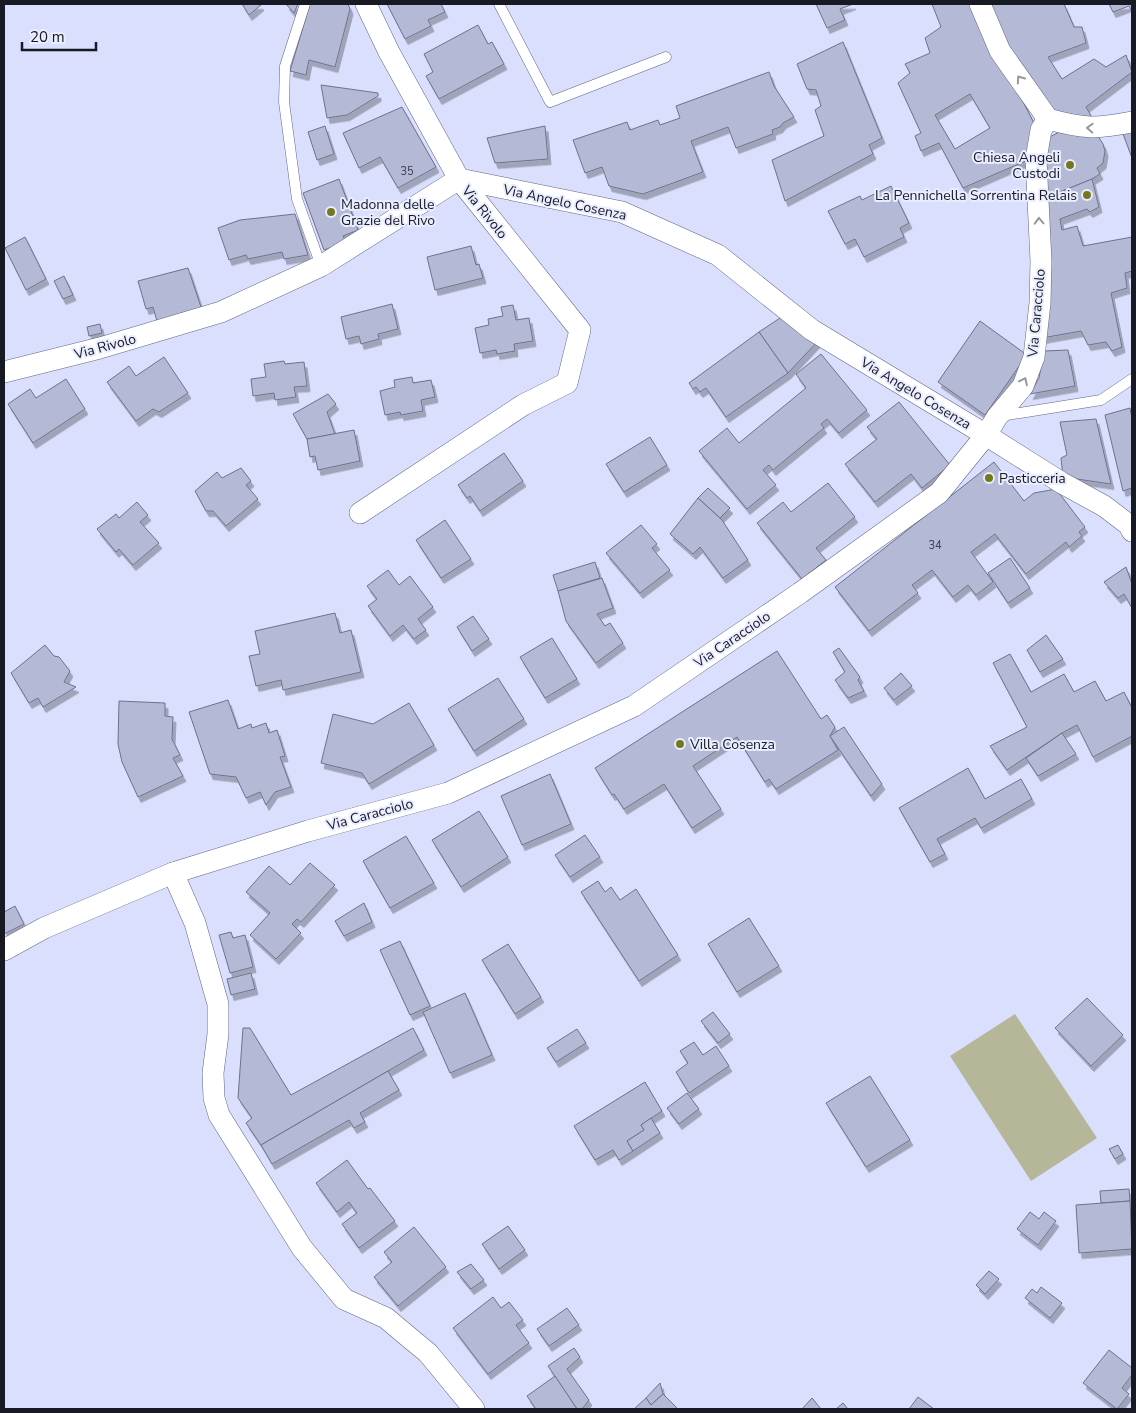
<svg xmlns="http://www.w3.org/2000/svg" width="1136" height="1413" font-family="'Nunito Sans',sans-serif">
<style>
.green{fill:#b5b798}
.building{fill:#b4b9d6;stroke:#6d728c;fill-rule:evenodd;filter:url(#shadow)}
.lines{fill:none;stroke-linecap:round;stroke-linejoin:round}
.lane-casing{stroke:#626680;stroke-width:11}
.street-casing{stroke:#626680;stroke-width:22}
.lane{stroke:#fff;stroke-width:10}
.street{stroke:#fff;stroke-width:21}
.oneway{stroke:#97989c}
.poi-dot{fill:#75771f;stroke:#e9edff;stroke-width:2}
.labels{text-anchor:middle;stroke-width:4;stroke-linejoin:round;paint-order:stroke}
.number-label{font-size:11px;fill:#3e4150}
.poi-label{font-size:14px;fill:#171923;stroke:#e9edff;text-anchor:start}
.street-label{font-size:14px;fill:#171923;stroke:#e9edff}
</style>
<defs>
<filter id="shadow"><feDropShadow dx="3" dy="5.5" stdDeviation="0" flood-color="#0004"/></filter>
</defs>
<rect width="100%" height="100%" fill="#d9dffc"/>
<!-- green -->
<path class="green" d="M1015 1014 1097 1138 1031 1181 950 1056Z"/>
<!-- building -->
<g class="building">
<path d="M242 4H260L261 5 249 15Z"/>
<path d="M286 4H298L294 13Z"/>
<path d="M310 4H348L350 9 335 67 309 60 306 75 290 71Z"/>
<path d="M387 4H441L445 12 428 20 431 26 405 39Z"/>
<path d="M816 4H853L840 9 845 20 827 28Z"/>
<path d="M932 4H973L1037 129 1035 157 963 188 939 143 921 151 915 136 921 133 898 83 910 73 905 64 930 53 925 38 941 27ZM970 94 990 128 955 149 935 115Z"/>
<path d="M986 4H1064L1074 27H1082L1086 43 1048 57 1062 79 1094 59 1106 67 1126 55 1132 72 1086 107 1094 121 1055 115 1032 88Z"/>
<path d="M1109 4H1132V12L1129 6 1113 12Z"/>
<path d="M478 25 488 44 492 42 504 64 439 99 426 76 433 72 424 54Z"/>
<path d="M843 42 882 138 869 145 873 154 785 201 772 160 824 136 815 110 821 106 816 90 807 89 797 64Z"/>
<path d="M769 72 774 86 794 117 783 123 780 127 772 130 773 134 736 148 728 127 691 141 703 172 643 194 609 186 602 167 585 173 573 140 627 122 630 130 658 120 660 125 680 118 676 106Z"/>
<path d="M321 85 378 93V96L347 115 327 118Z"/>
<path d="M402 107 436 167 398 188 380 157 359 168 343 133Z"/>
<path d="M325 126 334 154 317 160 308 132Z"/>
<path d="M545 126 548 159 495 163 487 138Z"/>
<path d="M1065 129 1098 136 1103 144 1105 151 1103 163 1097 168 1100 174 1092 179 1043 199 1044 140Z"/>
<path d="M1132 129V158L1123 134Z"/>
<path d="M339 179 358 230 343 236 346 242 324 250 303 193Z"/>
<path d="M1092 179 1099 207 1090 212 1087 209 1060 219 1062 230 1077 226 1083 246 1132 237V271L1125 273 1127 288 1111 293 1122 347 1112 351 1106 342 1088 345 1081 331 1042 338 1043 199Z"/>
<path d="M891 186 909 223 900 228 904 237 864 257 855 239 845 244 828 211 860 196 862 200Z"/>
<path d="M295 214 308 255 284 259 282 252 248 259 246 255 229 260 218 228 240 220Z"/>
<path d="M25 237 46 279 26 290 5 248Z"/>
<path d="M471 246 476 265 479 264 483 278 435 290 427 257Z"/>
<path d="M188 268 203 313 158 325 153 307 146 309 138 281Z"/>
<path d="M64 276 73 295 63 299 54 281Z"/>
<path d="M392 304 398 329 378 334 379 339 361 344 359 336 346 339 341 317Z"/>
<path d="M513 305 516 320 529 318 533 341 514 344 515 351 497 354 496 350 480 353 475 328 489 325 488 319 503 316 501 307Z"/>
<path d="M783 316 818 341 788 373 759 332Z"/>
<path d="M980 321 1027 355 985 415 938 382Z"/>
<path d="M100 324 102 333 89 336 87 327Z"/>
<path d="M759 332 788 373 726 417 706 388 700 392 696 387 693 389 689 383Z"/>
<path d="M1068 350 1075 386 1030 394 1039 378 1044 351Z"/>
<path d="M821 354 867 410 839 433 827 419 821 424 824 428 773 470 769 465 763 470 776 485 747 509 699 451 727 428 739 443 806 388 796 374Z"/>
<path d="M164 357 188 393 159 412 153 409 136 421 107 382 129 366 136 376Z"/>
<path d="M284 361 285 364 304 362 307 386 294 387 296 397 275 400 274 393 253 396 251 379 266 377 264 364Z"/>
<path d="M412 377 413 383 431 380 435 397 421 400 423 411 401 415 400 412 385 415 380 391 395 387 394 380Z"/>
<path d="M66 379 85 409 33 443 8 404 30 389 36 398Z"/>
<path d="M328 394 336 404 327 412 335 434 307 439 293 414Z"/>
<path d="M899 402 950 465 922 488 911 474 875 502 845 464 877 439 867 427Z"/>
<path d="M1130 408 1132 418V488L1123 491 1105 415Z"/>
<path d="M1096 419 1111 484 1063 477 1061 458 1067 455 1060 422Z"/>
<path d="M354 430 360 461 318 470 315 456 310 457 307 439Z"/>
<path d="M650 437 667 465 624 492 606 464Z"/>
<path d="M504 453 523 481 480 511 470 496 467 498 458 485Z"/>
<path d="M994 462 1024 501 1034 493 1056 489 1085 527 1079 532 1082 536 1069 547 1066 542 1026 574 995 534 971 552 993 582 976 595 968 585 953 597 932 570 912 585 918 593 869 631 835 587Z"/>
<path d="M241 468 251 481 246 485 258 499 226 526 213 511H206L195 491 217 472 222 478Z"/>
<path d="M828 483 855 517 816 548 826 560 802 579 757 523 783 502 791 512Z"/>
<path d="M708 488 730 508 720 518 698 498Z"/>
<path d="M698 498 722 520 748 560 723 578 700 547 693 554 670 534Z"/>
<path d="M137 502 148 515 140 522 159 543 133 565 119 549 116 552 97 529 116 514 119 518Z"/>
<path d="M445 520 471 559 441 578 416 540Z"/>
<path d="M641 525 657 544 652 548 670 570 640 593 606 553Z"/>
<path d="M1010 558 1030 588 1008 603 988 573Z"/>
<path d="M595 562 600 578 558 591 553 575Z"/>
<path d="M1126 567 1132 584V608L1124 594 1118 598 1104 582Z"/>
<path d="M388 570 399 585 410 576 433 607 418 619 426 630 414 639 403 625 390 636 368 606 377 599 367 586Z"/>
<path d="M602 578 613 608 597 614 605 626 610 623 623 643 596 663 566 621 558 591Z"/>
<path d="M335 613 340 633 351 630 361 672 283 690 281 680 256 686 249 656 260 654 255 631Z"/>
<path d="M473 616 489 639 472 651 457 627Z"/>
<path d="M1046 635 1063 659 1040 672 1027 650Z"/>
<path d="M552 638 577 679 545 698 520 657Z"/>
<path d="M45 645 54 656 59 657 70 671 64 682 76 687 43 707 38 698 29 703 11 673Z"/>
<path d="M839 648 860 677 858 680 864 691 848 698 835 680 845 672 833 652Z"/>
<path d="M777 651 821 719 827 715 835 727 830 736 838 750 776 789 769 779 765 782 737 737 693 766 721 809 692 828 664 784 624 809 614 794 612 795 595 768Z"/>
<path d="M1010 654 1031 692 1064 674 1074 692 1095 681 1106 701 1124 692 1132 708V736L1093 757 1077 725 1062 733 1007 770 990 746 1027 727 993 663Z"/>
<path d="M901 673 912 686 894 700 884 688Z"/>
<path d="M498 678 524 719 474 751 448 709Z"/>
<path d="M228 700 238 729 251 724 252 728 266 723 269 733 277 730 285 756 280 757 291 787 275 792 266 805 260 792 246 798 236 777 210 774 189 712Z"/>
<path d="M119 701 165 703V716L173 717 172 739 180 755 173 758 183 776 138 797 122 762 118 744Z"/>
<path d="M409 703 434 745 369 784 362 773 321 763 333 714 373 724Z"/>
<path d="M844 727 882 784 871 796 830 736Z"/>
<path d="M1062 733 1076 754 1038 776 1026 758Z"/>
<path d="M968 768 985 799 1021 779 1032 799 981 828 975 818 937 839 945 854 930 862 899 808Z"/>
<path d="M550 774 571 824 522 845 501 796Z"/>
<path d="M479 811 508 857 461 887 432 840Z"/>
<path d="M585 835 600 857 570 877 555 855Z"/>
<path d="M406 836 434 883 390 908 363 861Z"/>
<path d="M310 863 335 885 301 922 297 919 292 924 301 933 276 959 250 935 270 913 246 892 269 866 290 885Z"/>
<path d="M598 881 605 892 611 887 620 900 636 889 678 955 639 981 581 892Z"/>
<path d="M364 903 372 922 344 936 335 921Z"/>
<path d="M15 906 24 924 4 934V912Z"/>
<path d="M749 918 779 966 737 992 708 944Z"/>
<path d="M231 932 233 938 245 935 253 967 230 973 219 935Z"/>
<path d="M400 941 430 1006 410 1015 380 950Z"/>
<path d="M508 944 541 997 515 1014 482 960Z"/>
<path d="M251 973 255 989 231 995 227 979Z"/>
<path d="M465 993 492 1055 450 1073 423 1012Z"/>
<path d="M1087 998 1123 1035 1091 1066 1055 1028Z"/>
<path d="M713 1012 730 1034 718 1043 701 1021Z"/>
<path d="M243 1028H250L291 1095 413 1028 424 1050 261 1145 246 1123 252 1118 238 1098Z"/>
<path d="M577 1029 586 1043 556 1062 547 1048Z"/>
<path d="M694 1042 703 1055 716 1046 729 1066 689 1093 676 1072 688 1063 680 1051Z"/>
<path d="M388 1071 399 1090 360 1113 365 1122 354 1128 349 1120 272 1164 261 1145Z"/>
<path d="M870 1076 910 1140 866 1167 826 1103Z"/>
<path d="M645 1082 662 1111 641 1125 644 1130 627 1141 633 1151 619 1160 613 1150 595 1160 574 1126Z"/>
<path d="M687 1093 699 1109 679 1124 667 1108Z"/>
<path d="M651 1118 660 1133 633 1151 627 1141 644 1130 641 1125Z"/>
<path d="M1118 1145 1123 1154 1115 1159 1109 1149Z"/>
<path d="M347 1160 368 1189 370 1188 395 1221 359 1248 342 1224 357 1213 349 1202 337 1212 316 1183Z"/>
<path d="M1129 1189 1130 1201 1101 1203 1100 1191Z"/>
<path d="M1130 1201 1132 1249 1079 1253 1076 1205Z"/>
<path d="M1030 1212 1039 1219 1044 1212 1056 1221 1038 1245 1017 1229Z"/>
<path d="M508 1226 525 1250 499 1269 482 1244Z"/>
<path d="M414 1227 446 1267 398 1306 374 1277 392 1262 384 1252Z"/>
<path d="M471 1264 484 1280 471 1289 457 1272Z"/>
<path d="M989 1271 999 1279 985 1294 976 1285Z"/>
<path d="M1041 1287 1062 1303 1050 1318 1025 1298 1032 1289 1037 1293Z"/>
<path d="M493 1297 501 1308 509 1302 523 1320 516 1325 529 1343 488 1374 453 1328Z"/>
<path d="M567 1308 579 1325 549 1346 537 1329Z"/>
<path d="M574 1348 580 1357 567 1369 589 1400 582 1409H577L548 1366Z"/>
<path d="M1109 1350 1132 1368V1375L1122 1388 1129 1394 1117 1409 1083 1383Z"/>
<path d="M555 1376 577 1409H536L527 1396Z"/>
<path d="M660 1383 663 1394 651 1405 646 1398Z"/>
<path d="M663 1394 678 1409H634L646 1398 651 1405Z"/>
<path d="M918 1397 934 1409H909Z"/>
<path d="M812 1398 821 1409H802Z"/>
<path d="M843 1403 848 1409H836Z"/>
</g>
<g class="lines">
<defs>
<g id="lane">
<path d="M305 4 285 66 284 102 297 199 321 266"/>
<path d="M499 4 550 102 666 57"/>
<path d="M1001 416 1101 400 1132 379"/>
</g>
<g id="street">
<path d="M366 4 389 52 459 179 622 212 718 255 812 330 986 435 1062 483 1104 506 1129 525 1132 531"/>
<path d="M980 4 1000 51 1048 119"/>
<path d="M1048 119C1084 129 1096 129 1132 122"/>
<path d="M4 372 100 348 221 312 321 266 459 179 580 330 567 383 523 405 360 513"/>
<path d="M173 873 195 923 218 1004V1034L213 1073 214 1098 219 1115 302 1248 344 1299 386 1318 405 1334 428 1353 474 1409"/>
<path d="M4 950 44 928 173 873 308 831 448 793 634 706 800 593 939 493 986 435 997 417 1023 386 1034 357 1040 303 1041 261 1036 159 1041 130 1048 119"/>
</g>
</defs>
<!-- lane casing -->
<use href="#lane" class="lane-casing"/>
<!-- street casing -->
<use href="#street" class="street-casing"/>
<!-- lane -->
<use href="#lane" class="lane"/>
<!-- street -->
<use href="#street" class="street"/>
</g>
<!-- one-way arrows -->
<defs><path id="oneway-chevron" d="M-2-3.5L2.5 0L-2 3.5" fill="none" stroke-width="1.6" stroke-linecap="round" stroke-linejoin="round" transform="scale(1.25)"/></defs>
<g class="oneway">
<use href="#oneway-chevron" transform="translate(1020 79) rotate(-125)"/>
<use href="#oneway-chevron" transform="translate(1090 128) rotate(-177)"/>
<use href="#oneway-chevron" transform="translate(1039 221) rotate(-92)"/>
<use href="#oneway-chevron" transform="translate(1024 381) rotate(-64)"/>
</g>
<!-- markers -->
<g class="poi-dot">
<circle cx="1070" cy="165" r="5"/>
<circle cx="1087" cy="195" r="5"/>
<circle cx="331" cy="212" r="5"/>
<circle cx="989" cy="478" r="5"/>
<circle cx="680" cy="744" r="5"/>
</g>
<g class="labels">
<!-- number labels -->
<g class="number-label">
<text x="407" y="175">35</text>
<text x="935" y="549">34</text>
</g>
<!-- poi labels -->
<g class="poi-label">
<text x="1060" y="162" text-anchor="end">Chiesa Angeli<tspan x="1060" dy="16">Custodi</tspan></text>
<text x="1077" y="200" text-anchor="end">La Pennichella Sorrentina Relais</text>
<text x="341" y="209">Madonna delle<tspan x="341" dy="16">Grazie del Rivo</tspan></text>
<text x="999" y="483">Pasticceria</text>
<text x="690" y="749">Villa Cosenza</text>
</g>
<!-- street labels -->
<g class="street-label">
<text transform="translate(565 202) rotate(12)" y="5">Via Angelo Cosenza</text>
<text transform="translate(485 212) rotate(51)" y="5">Via Rivolo</text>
<text transform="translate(1036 313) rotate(-85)" y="5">Via Caracciolo</text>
<text transform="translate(105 346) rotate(-15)" y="5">Via Rivolo</text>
<text transform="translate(916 393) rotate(31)" y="5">Via Angelo Cosenza</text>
<text transform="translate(732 639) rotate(-34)" y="5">Via Caracciolo</text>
<text transform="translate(370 814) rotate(-15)" y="5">Via Caracciolo</text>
</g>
</g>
<!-- border -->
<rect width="1136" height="1413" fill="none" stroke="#171923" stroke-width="10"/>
<!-- scale -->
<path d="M22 42v8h74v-8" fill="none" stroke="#171923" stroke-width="2.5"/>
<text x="30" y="42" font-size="15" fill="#171923" stroke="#e9edff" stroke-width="4" paint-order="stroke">20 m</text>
</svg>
